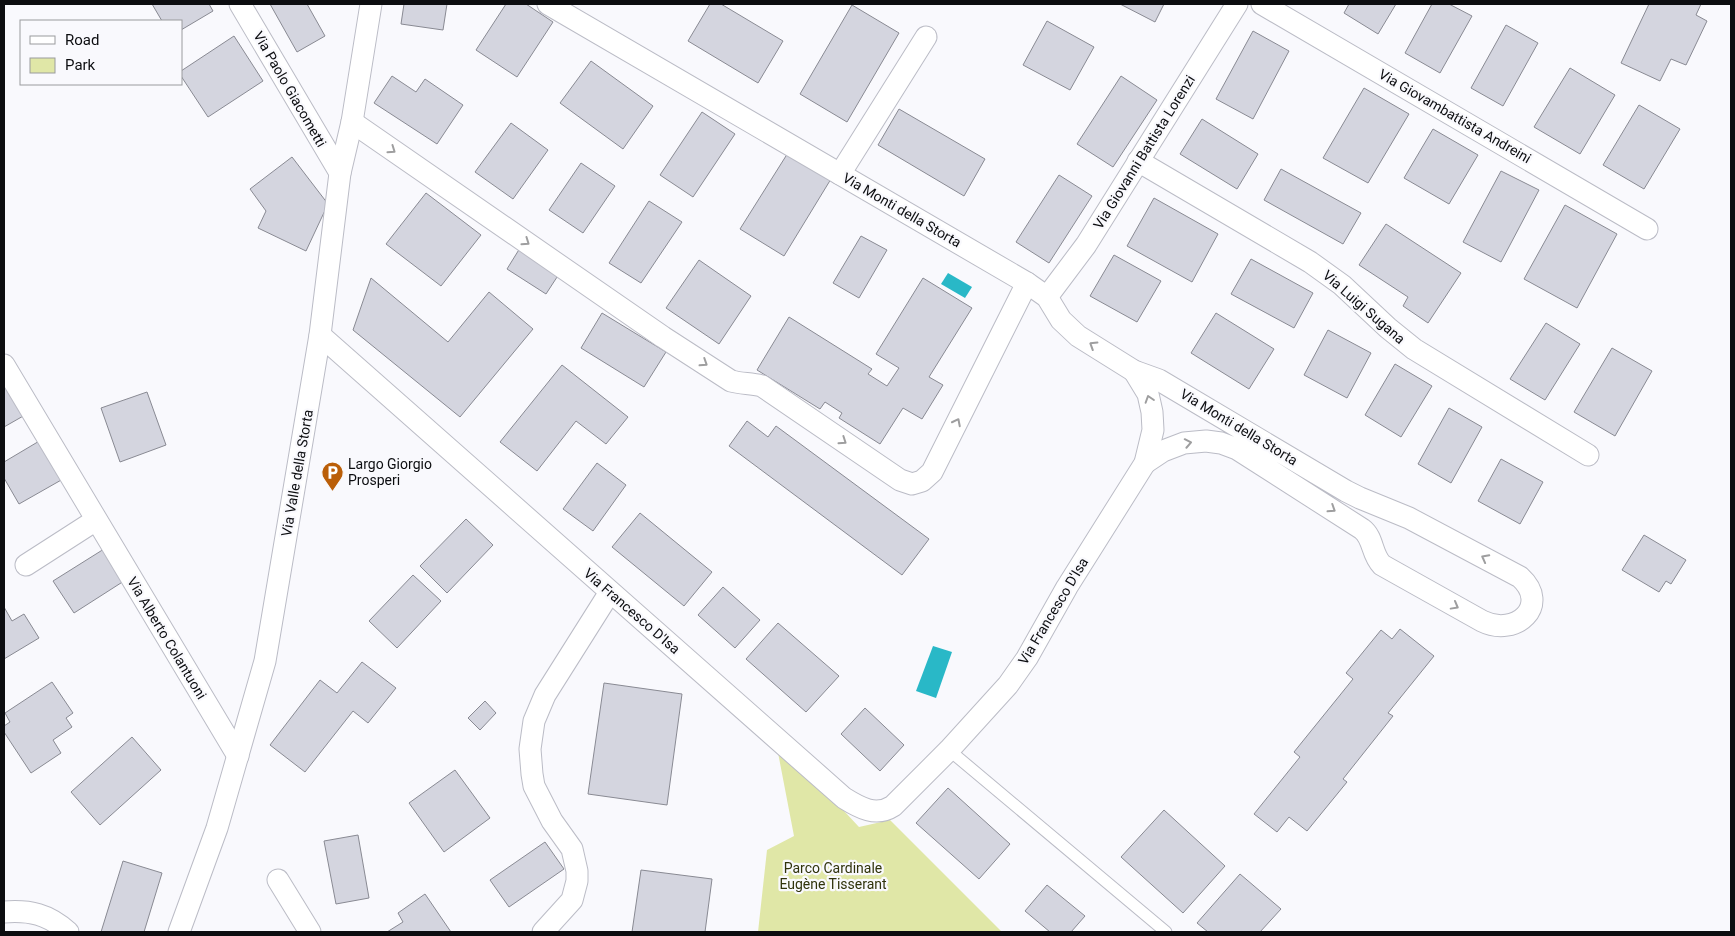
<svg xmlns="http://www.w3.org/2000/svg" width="1735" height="936" font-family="Roboto,sans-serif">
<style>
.green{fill:#e0e7a7}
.water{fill:#29b8c7}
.building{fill:#d4d5df;stroke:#898a93}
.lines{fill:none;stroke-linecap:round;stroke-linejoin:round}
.lane-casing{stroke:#bbbcc6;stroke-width:13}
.street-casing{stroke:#bbbcc6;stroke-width:23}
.lane{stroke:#fff;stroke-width:11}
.street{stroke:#fff;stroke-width:21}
.oneway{stroke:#9e9e9f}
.labels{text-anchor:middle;stroke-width:4.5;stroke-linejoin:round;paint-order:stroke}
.street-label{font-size:14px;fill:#0c0d10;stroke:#f9f9fd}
.poi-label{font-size:14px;fill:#0c0d10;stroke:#f9f9fd;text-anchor:start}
.park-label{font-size:14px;fill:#31340c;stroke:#f9f9fd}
</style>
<rect width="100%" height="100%" fill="#f9f9fd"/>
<!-- green -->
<path class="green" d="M775 737 859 827 890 820 1002 932H758L767 850 794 836Z"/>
<!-- water -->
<g class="water">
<path d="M948 273 972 287 965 298 941 284Z"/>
<path d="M933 646 952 652 936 698 916 691Z"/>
</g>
<!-- building -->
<g class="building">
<path d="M152 4H209L213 11 181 30V21H162Z"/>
<path d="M270 4H307L325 36 297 52Z"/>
<path d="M404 4H447L443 30 401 24Z"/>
<path d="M506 4H526L553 22 517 77 476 50Z"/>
<path d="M710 4H721L783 41 758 83 688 41Z"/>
<path d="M1120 4H1164L1155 22Z"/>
<path d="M1349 4H1396L1378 34 1344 13Z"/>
<path d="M1432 4H1449L1472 16 1440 73 1405 53Z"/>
<path d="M1649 4H1701L1696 15 1707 21 1686 65 1671 59 1660 81 1621 63Z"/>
<path d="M852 5 899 33 847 122 800 94Z"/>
<path d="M1047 21 1094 47 1070 90 1023 65Z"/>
<path d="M1506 25 1538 43 1503 106 1471 88Z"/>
<path d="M1253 31 1289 51 1253 119 1216 99Z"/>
<path d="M234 36 263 81 208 117 181 76V71Z"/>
<path d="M591 61 653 106 623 149 560 103Z"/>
<path d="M1570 68 1615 95 1580 154 1534 127Z"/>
<path d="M392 76 416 92 425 79 463 105 437 144 374 103Z"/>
<path d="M1121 76 1157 100 1113 167 1077 144Z"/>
<path d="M1364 88 1409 114 1368 183 1323 158Z"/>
<path d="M1639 105 1680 129 1644 189 1603 165Z"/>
<path d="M899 109 985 159 964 196 878 145Z"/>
<path d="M702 112 735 134 693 197 660 175Z"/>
<path d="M1202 119 1258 154 1237 189 1180 154Z"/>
<path d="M511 123 548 150 513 199 475 172Z"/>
<path d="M1433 129 1478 155 1449 204 1404 178Z"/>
<path d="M791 148 834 174 784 256 740 229Z"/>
<path d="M292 157 328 204 306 251 258 228 266 211 250 189Z"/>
<path d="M581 163 615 186 583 233 549 210Z"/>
<path d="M1281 169 1361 213 1343 244 1264 200Z"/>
<path d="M1501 171 1539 190 1501 262 1463 242Z"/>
<path d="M1059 175 1092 196 1049 263 1016 242Z"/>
<path d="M426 193 481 235 441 286 386 244Z"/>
<path d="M1154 198 1218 234 1192 282 1127 246Z"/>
<path d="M649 201 682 222 641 283 609 263Z"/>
<path d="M1565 205 1617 234 1577 308 1524 279Z"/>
<path d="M1386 224 1461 273 1428 323 1403 306 1408 297 1359 265Z"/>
<path d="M861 236 887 250 859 298 833 283Z"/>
<path d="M520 248 559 274 546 294 507 269Z"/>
<path d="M1114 255 1161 281 1137 322 1090 296Z"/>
<path d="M1251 259 1313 293 1294 328 1231 294Z"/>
<path d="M699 260 751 296 719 344 666 308Z"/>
<path d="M371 278 448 342 489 292 533 329 460 417 353 330Z"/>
<path d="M923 278 972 308 929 377 943 385 922 419 903 408 880 444 839 418 842 413 825 402 820 409 757 370 789 317 872 369 868 374 887 386 899 368 876 354Z"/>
<path d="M602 313 666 352 644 387 581 348Z"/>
<path d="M1216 313 1274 349 1249 389 1191 353Z"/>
<path d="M1546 323 1580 344 1545 400 1510 379Z"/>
<path d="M1328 330 1371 353 1347 398 1304 375Z"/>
<path d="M1612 348 1652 371 1615 436 1574 412Z"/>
<path d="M1395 364 1432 386 1401 437 1365 415Z"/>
<path d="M562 365 628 417 606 444 576 421 537 471 500 442Z"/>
<path d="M4 378 25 415 4 427Z"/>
<path d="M147 392 166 445 120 462 101 408Z"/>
<path d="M1449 408 1482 427 1451 483 1418 464Z"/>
<path d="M747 421 768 437 776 426 929 539 902 575 729 446Z"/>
<path d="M41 440 63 479 19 504 4 478V462Z"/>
<path d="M1501 459 1543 482 1520 524 1478 501Z"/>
<path d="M597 463 626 485 593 531 563 509Z"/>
<path d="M640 513 712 572 684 606 612 547Z"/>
<path d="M466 519 493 545 447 593 420 566Z"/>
<path d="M1644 535 1686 560 1671 584 1666 581 1659 592 1622 570Z"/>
<path d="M104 549 124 581 74 613 53 581Z"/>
<path d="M413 575 441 601 397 648 369 621Z"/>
<path d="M723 587 760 620 735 648 698 615Z"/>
<path d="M4 607 12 621 24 614 39 638 4 659Z"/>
<path d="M778 623 839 676 806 712 746 659Z"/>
<path d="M1400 629 1434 656 1388 713 1393 716 1343 779 1347 782 1307 831 1289 817 1277 832 1254 814 1300 757 1294 752 1353 679 1346 673 1381 630 1392 639Z"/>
<path d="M362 662 396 688 368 723 353 711 305 772 270 745 320 680 337 693Z"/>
<path d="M52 682 73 713 66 718 72 727 53 740 61 753 31 773 4 732V726L10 722 5 713Z"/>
<path d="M604 683 682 694 667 805 588 794Z"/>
<path d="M485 701 496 713 480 730 468 718Z"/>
<path d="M865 708 904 745 880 771 841 734Z"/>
<path d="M132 737 161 770 100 825 71 792Z"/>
<path d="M455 770 490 818 444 852 409 803Z"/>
<path d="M948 788 1010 844 979 879 916 823Z"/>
<path d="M1164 810 1225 866 1183 913 1121 857Z"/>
<path d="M358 835 369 898 336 904 324 841Z"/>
<path d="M545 842 564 869 509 907 490 880Z"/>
<path d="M123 861 162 873 144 932H101Z"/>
<path d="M641 870 712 879 705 932H632Z"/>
<path d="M1240 874 1281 909 1260 932H1208L1197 923Z"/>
<path d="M1047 885 1085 916 1071 932H1050L1025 911Z"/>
<path d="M425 894 451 932H387L403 922 398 913Z"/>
</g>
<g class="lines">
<defs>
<path id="lane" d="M949 750 1166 932"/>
<g id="street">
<path d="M240 4 340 173"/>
<path d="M548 4 1027 283 1047 297 1061 320 1078 336 1134 371 1159 380 1346 491 1360 498 1409 518 1520 577C1551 605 1516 638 1482 621L1382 565C1371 554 1374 538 1362 529L1237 449 1221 443 1206 441 1184 443 1163 451 1145 463"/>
<path d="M1262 4 1647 229"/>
<path d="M352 122 663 337 731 381C742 384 751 383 762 386L900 480 912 484 922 481 932 472 1027 283"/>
<path d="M1138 161 1310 262 1342 285 1388 328 1414 349 1588 455"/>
<path d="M840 174 926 37"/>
<path d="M1047 297 1086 245 1237 4"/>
<path d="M320 335 844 798C860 808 876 817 893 806L949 750 1008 685 1027 658 1067 587 1145 463 1153 430 1152 412 1148 394 1134 371"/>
<path d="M4 365 238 756"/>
<path d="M26 565 96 520"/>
<path d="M278 880 310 932"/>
<path d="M4 912C30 910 48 914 68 932"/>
<path d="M179 932 217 828 265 661 320 335 340 173 352 122 371 4"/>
<path d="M543 932 572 900 577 881V871L572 849 552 821 534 786 532 774 530 749 534 721 545 695 610 592"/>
</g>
</defs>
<!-- lane casing -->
<use href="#lane" class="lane-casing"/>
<!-- street casing -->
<use href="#street" class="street-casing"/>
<!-- lane -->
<use href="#lane" class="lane"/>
<!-- street -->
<use href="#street" class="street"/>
</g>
<!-- one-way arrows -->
<defs><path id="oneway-chevron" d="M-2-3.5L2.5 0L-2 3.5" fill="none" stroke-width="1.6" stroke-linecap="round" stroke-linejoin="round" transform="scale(1.25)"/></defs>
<g class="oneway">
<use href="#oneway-chevron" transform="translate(392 150) rotate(35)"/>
<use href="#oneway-chevron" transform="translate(526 242) rotate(35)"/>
<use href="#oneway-chevron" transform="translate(1093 345) rotate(-148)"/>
<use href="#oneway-chevron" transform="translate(704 363) rotate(33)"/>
<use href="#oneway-chevron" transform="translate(1149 399) rotate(-108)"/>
<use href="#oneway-chevron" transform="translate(957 422) rotate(-63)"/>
<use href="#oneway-chevron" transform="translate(843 441) rotate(34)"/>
<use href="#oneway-chevron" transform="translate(1188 443) rotate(-11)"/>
<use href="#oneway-chevron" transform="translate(1332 509) rotate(33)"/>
<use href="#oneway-chevron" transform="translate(1485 558) rotate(-152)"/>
<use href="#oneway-chevron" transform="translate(1455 606) rotate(29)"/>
</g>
<!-- icons -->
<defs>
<symbol id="parking-pin" viewBox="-11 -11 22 30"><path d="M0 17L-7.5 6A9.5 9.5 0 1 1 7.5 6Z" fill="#ba5e08" stroke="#f9f9fd"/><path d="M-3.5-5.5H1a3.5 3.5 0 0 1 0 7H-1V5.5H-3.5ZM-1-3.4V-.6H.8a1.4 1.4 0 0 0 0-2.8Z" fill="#fff"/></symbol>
</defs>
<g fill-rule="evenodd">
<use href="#parking-pin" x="320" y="460" width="25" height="34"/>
</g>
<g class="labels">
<!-- street labels -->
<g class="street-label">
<text transform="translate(290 89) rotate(60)" y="5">Via Paolo Giacometti</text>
<text transform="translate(1455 116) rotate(30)" y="5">Via Giovambattista Andreini</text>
<text transform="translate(1144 152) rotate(-58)" y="5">Via Giovanni Battista Lorenzi</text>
<text transform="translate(902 210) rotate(30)" y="5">Via Monti della Storta</text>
<text transform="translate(1364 307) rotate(41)" y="5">Via Luigi Sugana</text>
<text transform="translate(1239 427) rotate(31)" y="5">Via Monti della Storta</text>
<text transform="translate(297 473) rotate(-80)" y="5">Via Valle della Storta</text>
<text transform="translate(632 611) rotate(41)" y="5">Via Francesco D'Isa</text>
<text transform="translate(1053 611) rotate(-59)" y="5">Via Francesco D'Isa</text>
<text transform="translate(167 638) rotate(59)" y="5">Via Alberto Colantuoni</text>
</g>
<!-- poi labels -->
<g class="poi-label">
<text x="348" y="469">Largo Giorgio<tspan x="348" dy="16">Prosperi</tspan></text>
</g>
<!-- park labels -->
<g class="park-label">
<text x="833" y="873">Parco Cardinale<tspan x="833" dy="16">Eugène Tisserant</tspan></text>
</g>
</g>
<!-- border -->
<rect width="1735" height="936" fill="none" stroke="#0c0d10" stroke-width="10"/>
<!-- legend -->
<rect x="20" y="20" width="162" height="65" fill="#f9f9fd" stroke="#9a9b9e"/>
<rect x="30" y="36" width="25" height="8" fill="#ffffff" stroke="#9a9b9e"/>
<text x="65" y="45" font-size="15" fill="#0c0d10">Road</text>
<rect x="30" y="58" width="25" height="15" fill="#e0e7a7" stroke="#9a9b9e"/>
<text x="65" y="70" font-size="15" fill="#0c0d10">Park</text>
</svg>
